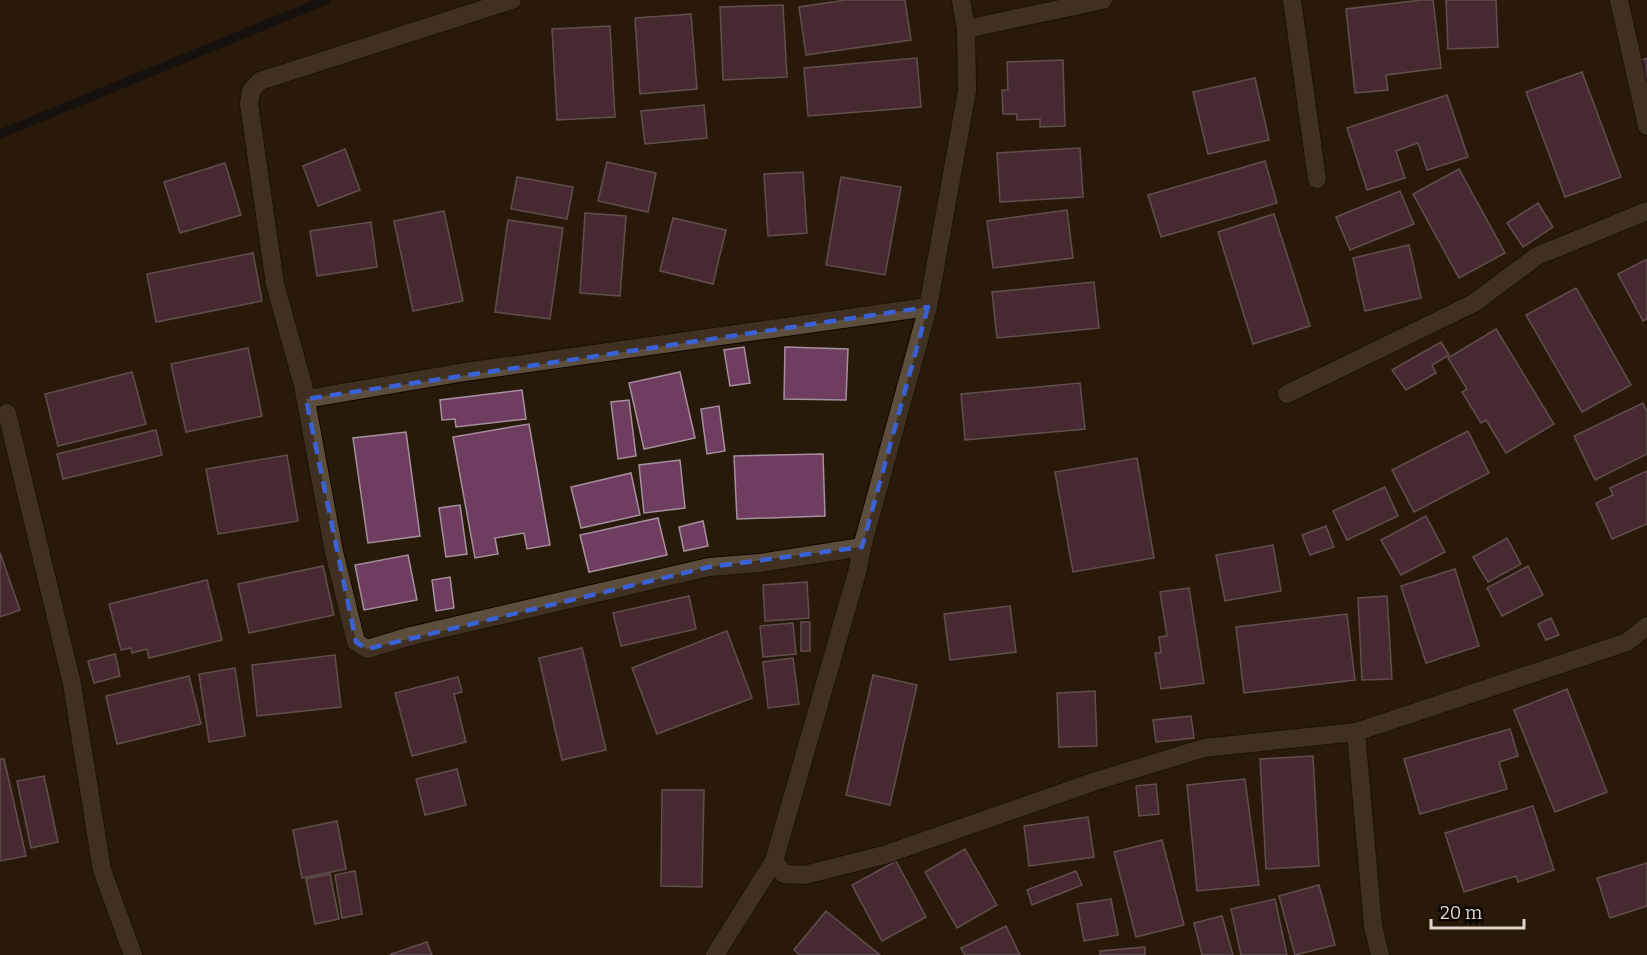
<svg xmlns="http://www.w3.org/2000/svg" width="1647" height="955" font-family="Bitter,serif">
<style>
.lines{fill:none;stroke-linecap:round;stroke-linejoin:round}
.stream{stroke:#000710;stroke-width:9}
.building{fill:#6e3d5f;stroke:#a6909e;stroke-width:1.5}
.street-casing{stroke:#100500;stroke-width:20}
.street{stroke:#5c4d3c;stroke-width:18}
.marked{fill:none;stroke:#3a62d6;stroke-width:4.5;stroke-dasharray:12 8;stroke-linejoin:round}
</style>
<rect width="100%" height="100%" fill="#281a0b"/>
<g class="lines">
<!-- stream -->
<path class="stream" d="M0 134 326 0"/>
</g>
<!-- building -->
<g class="building">
<path d="M846 0H905L911 40 806 55 799 7Z"/>
<path d="M1422 0H1433L1441 68 1386 75 1388 90 1355 93 1346 9Z"/>
<path d="M1446 0H1496L1498 47 1448 49Z"/>
<path d="M783 5 787 77 723 80 720 7Z"/>
<path d="M691 14 697 89 640 94 635 18Z"/>
<path d="M610 26 615 117 557 120 552 29Z"/>
<path d="M917 58 921 107 808 116 804 68Z"/>
<path d="M1647 58V84L1639 61Z"/>
<path d="M1063 60 1065 126 1040 127V119L1017 120V114H1003L1002 90H1008L1007 62Z"/>
<path d="M1582 72 1621 177 1565 197 1526 92Z"/>
<path d="M1255 78 1269 140 1208 154 1193 92Z"/>
<path d="M1447 95 1468 157 1427 170 1418 143 1396 151 1405 178 1367 190 1347 128Z"/>
<path d="M704 105 707 138 645 144 641 111Z"/>
<path d="M1080 148 1083 197 1000 202 997 153Z"/>
<path d="M345 149 360 190 318 206 303 166Z"/>
<path d="M1265 161 1277 203 1161 237 1148 195Z"/>
<path d="M607 162 656 173 648 212 598 201Z"/>
<path d="M225 163 241 215 180 233 164 182Z"/>
<path d="M1459 169 1505 253 1459 278 1413 194Z"/>
<path d="M803 172 807 233 768 236 764 174Z"/>
<path d="M517 177 573 187 567 219 511 209Z"/>
<path d="M841 177 901 187 885 275 826 265Z"/>
<path d="M1400 191 1414 224 1350 250 1336 217Z"/>
<path d="M1538 203 1553 227 1523 247 1507 223Z"/>
<path d="M1067 210 1073 258 993 268 987 221Z"/>
<path d="M444 211 463 301 413 311 394 221Z"/>
<path d="M585 213 626 216 620 296 580 293Z"/>
<path d="M1274 214 1310 326 1253 344 1218 232Z"/>
<path d="M673 218 726 230 713 284 660 271Z"/>
<path d="M508 220 563 228 550 319 495 312Z"/>
<path d="M371 222 377 267 317 276 310 231Z"/>
<path d="M1409 245 1421 298 1365 311 1353 258Z"/>
<path d="M253 253 262 301 156 322 147 274Z"/>
<path d="M1647 259V319L1643 321 1618 274Z"/>
<path d="M1094 282 1099 328 997 338 992 292Z"/>
<path d="M1576 288 1631 385 1582 412 1526 315Z"/>
<path d="M1496 329 1554 424 1506 453 1486 420 1481 423 1462 392 1467 389 1448 358Z"/>
<path d="M1441 342 1449 355 1432 365 1436 373 1406 390 1392 370Z"/>
<path d="M744 347 750 383 730 386 724 350Z"/>
<path d="M785 347 848 349 846 400 784 399Z"/>
<path d="M248 348 262 416 186 432 171 364Z"/>
<path d="M132 372 146 424 58 446 45 394Z"/>
<path d="M680 372 695 438 644 449 629 383Z"/>
<path d="M1080 383 1085 429 965 440 961 394Z"/>
<path d="M522 390 526 419 456 427 455 419 442 420 440 400Z"/>
<path d="M629 400 636 456 618 459 611 402Z"/>
<path d="M1643 403 1647 412V454L1595 480 1574 436Z"/>
<path d="M719 406 725 451 707 454 701 409Z"/>
<path d="M529 424 550 545 527 549 524 533 495 538 498 554 475 558 453 437Z"/>
<path d="M156 430 162 455 63 479 57 454Z"/>
<path d="M1468 431 1489 473 1414 512 1392 470Z"/>
<path d="M406 432 420 536 368 543 353 438Z"/>
<path d="M823 454 825 516 737 519 734 456Z"/>
<path d="M287 455 298 521 218 534 206 469Z"/>
<path d="M1137 458 1154 558 1073 572 1055 472Z"/>
<path d="M680 460 685 508 644 513 639 465Z"/>
<path d="M1647 471V524L1612 539 1596 503 1613 495 1610 488Z"/>
<path d="M631 473 640 515 581 528 571 487Z"/>
<path d="M1385 487 1398 516 1347 540 1333 511Z"/>
<path d="M460 505 467 554 446 557 439 508Z"/>
<path d="M1426 516 1445 552 1401 575 1381 540Z"/>
<path d="M658 518 667 555 589 572 580 535Z"/>
<path d="M703 521 708 546 684 551 679 527Z"/>
<path d="M1326 526 1334 547 1310 555 1302 535Z"/>
<path d="M1507 538 1521 564 1488 582 1473 557Z"/>
<path d="M1273 545 1281 591 1225 601 1216 555Z"/>
<path d="M0 553 20 610 0 617Z"/>
<path d="M408 555 417 600 364 610 355 565Z"/>
<path d="M323 566 334 615 249 633 238 584Z"/>
<path d="M1528 566 1543 595 1502 616 1487 588Z"/>
<path d="M1455 569 1479 646 1426 663 1401 586Z"/>
<path d="M450 577 454 608 436 611 432 580Z"/>
<path d="M207 580 222 640 149 658 147 649 132 653 131 648 121 650 109 604Z"/>
<path d="M807 582 809 618 765 621 763 585Z"/>
<path d="M1189 588 1204 683 1161 689 1155 653H1161L1159 637 1167 636 1160 592Z"/>
<path d="M689 596 696 629 621 646 613 613Z"/>
<path d="M1387 596 1392 679 1362 680 1358 598Z"/>
<path d="M1010 606 1016 652 950 660 944 614Z"/>
<path d="M1347 614 1355 680 1244 693 1236 627Z"/>
<path d="M1551 618 1559 635 1546 640 1538 624Z"/>
<rect x="801" y="622" width="9" height="29"/>
<path d="M793 623 796 654 763 657 760 626Z"/>
<path d="M727 631 752 698 657 734 632 668Z"/>
<path d="M582 648 606 750 562 760 539 658Z"/>
<path d="M115 654 120 676 94 683 88 661Z"/>
<path d="M335 655 341 707 257 716 252 665Z"/>
<path d="M793 658 799 704 768 708 763 662Z"/>
<path d="M235 668 245 736 209 742 199 674Z"/>
<path d="M873 675 917 685 890 805 846 795Z"/>
<path d="M189 676 201 724 117 744 106 696Z"/>
<path d="M458 677 462 692 454 694 466 742 412 756 395 693Z"/>
<path d="M1567 689 1607 792 1555 812 1514 710Z"/>
<path d="M1095 691 1097 746 1059 747 1057 693Z"/>
<path d="M1191 716 1194 738 1156 742 1153 720Z"/>
<path d="M1510 729 1518 756 1499 762 1507 789 1420 814 1404 759Z"/>
<path d="M1313 756 1319 866 1266 869 1260 759Z"/>
<path d="M0 759H4L26 856 0 861Z"/>
<path d="M457 769 466 805 425 815 416 779Z"/>
<path d="M44 776 58 842 31 848 17 781Z"/>
<path d="M1245 779 1259 885 1197 891 1187 785Z"/>
<path d="M1156 784 1159 814 1139 816 1136 786Z"/>
<path d="M662 790H704L702 887 661 886Z"/>
<path d="M1533 806 1554 870 1518 882 1516 876 1464 892 1445 833Z"/>
<path d="M1088 817 1094 857 1029 866 1024 826Z"/>
<path d="M337 821 346 869 302 878 293 830Z"/>
<path d="M1162 840 1184 925 1136 937 1114 852Z"/>
<path d="M965 849 997 905 957 928 925 872Z"/>
<path d="M896 861 926 917 882 941 852 885Z"/>
<path d="M1647 863V906L1610 918 1597 878Z"/>
<path d="M355 871 362 914 342 918 335 875Z"/>
<path d="M1076 871 1082 885 1032 905 1027 890Z"/>
<path d="M330 874 339 919 315 924 306 879Z"/>
<path d="M1319 885 1335 945 1295 955 1279 896Z"/>
<path d="M1111 899 1118 935 1084 941 1077 904Z"/>
<path d="M1275 899 1287 955H1241L1231 909Z"/>
<path d="M826 911 880 955H800L794 950Z"/>
<path d="M1222 916 1233 955H1202L1194 923Z"/>
<path d="M1006 926 1020 955H965L961 948Z"/>
<path d="M427 942 432 955H392L391 954Z"/>
<path d="M1145 947V955H1100V951Z"/>
</g>
<g class="lines">
<defs>
<g id="street">
<path d="M512 0 260 81 251 91 249 104 275 284 303 385 334 552 356 642 367 649 411 636 709 567 760 563 862 547"/>
<path d="M1292 0 1317 179"/>
<path d="M1619 0 1647 126"/>
<path d="M966 29 1103 0"/>
<path d="M1287 394 1474 303 1537 256 1647 211"/>
<path d="M306 399 465 372 928 307"/>
<path d="M7 413 72 684 102 870 133 955"/>
<path d="M1356 732 1373 926 1380 955"/>
<path d="M774 861 784 874 805 875 884 855 1096 781 1204 748 1356 732 1627 642 1647 626"/>
<path d="M715 955 774 861 858 569 862 547 928 307 967 91 966 29 961 0"/>
</g>
</defs>
<!-- street casing -->
<use href="#street" class="street-casing"/>
<!-- street -->
<use href="#street" class="street"/>
</g>
<!-- marked area -->
<path d="M0 0H1647V955H0ZM928 307 862 547 709 567 367 649 356 642 306 399Z" fill="#281a0b" fill-opacity=".55" fill-rule="evenodd"/>
<path class="marked" d="M928 307 862 547 709 567 367 649 356 642 306 399Z"/>
<!-- scale -->
<path d="M1431 919v9h93v-9" fill="none" stroke="#dfd5cc" stroke-width="3"/>
<text x="1440" y="919" font-size="18" fill="#dfd5cc" stroke="#0c0703" stroke-width="4.5" paint-order="stroke">20 m</text>
</svg>
